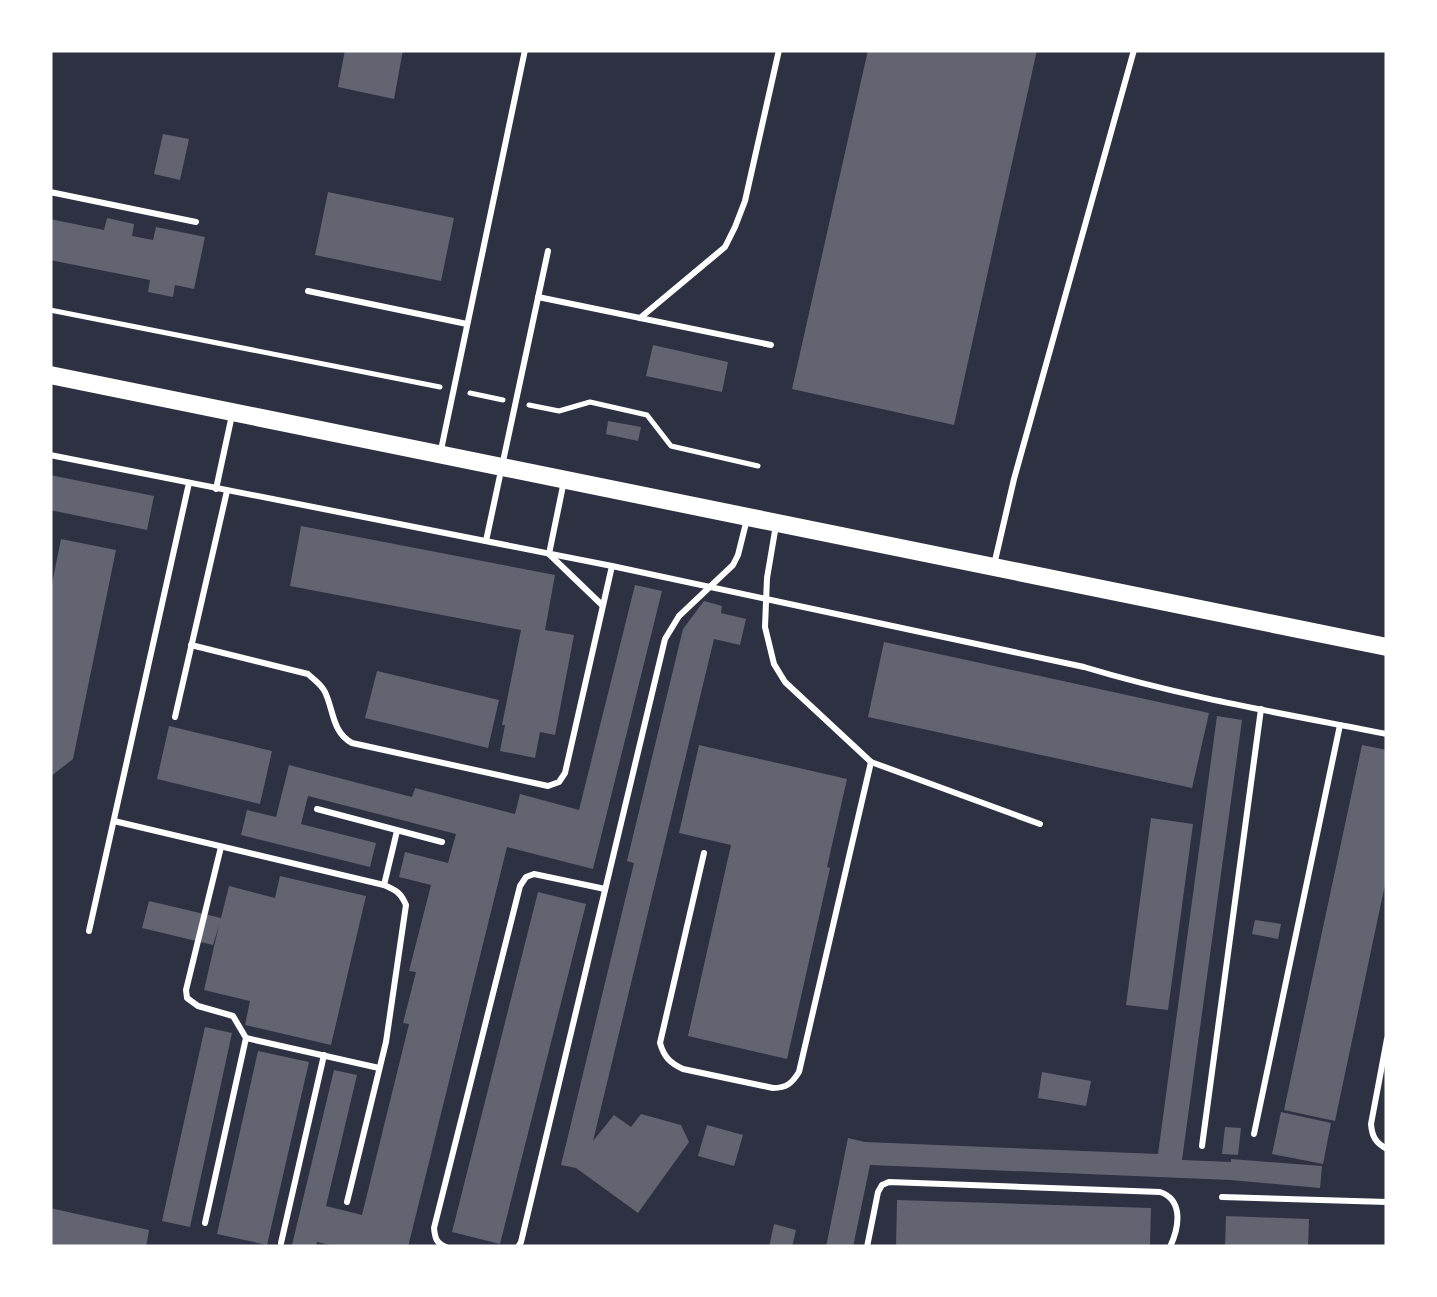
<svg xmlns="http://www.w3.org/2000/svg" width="1437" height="1297" font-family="Roboto,sans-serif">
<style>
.building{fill:#626471}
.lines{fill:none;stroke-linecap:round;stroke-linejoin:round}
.path{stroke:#fff;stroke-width:5}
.service{stroke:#fff;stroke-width:6}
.secondary{stroke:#fff;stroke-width:18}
</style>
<rect width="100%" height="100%" fill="#2d3142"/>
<!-- building -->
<g class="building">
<path d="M345 50H403L394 99 338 87Z"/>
<path d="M868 50H1037L954 425 792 389Z"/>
<path d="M163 134 189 139 180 180 154 174Z"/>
<path d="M328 192 454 218 441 281 315 255Z"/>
<path d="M107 218 134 224 132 236 153 240 156 227 205 237 194 289 175 285 173 297 148 292 150 280 50 260V219L104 230Z"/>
<path d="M653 345 728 362 722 392 646 376Z"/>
<path d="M608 421 641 427 638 441 606 434Z"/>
<path d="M50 475 154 496 147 530 50 510Z"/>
<path d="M301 526 555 575 545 630 574 635 555 735 540 732 535 758 500 751 505 725H502L521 630 290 586Z"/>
<path d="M61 539 116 550 73 759 50 777V594Z"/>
<path d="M635 585 662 591 593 869 507 847 408 1247H338L317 1242 316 1247 292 1245 334 1070 357 1075 326 1206 362 1215 409 1024 403 1023 416 972 409 971 431 885 399 877 405 852 448 863 456 834 308 796 301 824 376 843 370 867 241 835 247 810 276 817 289 765 412 797 415 788 515 814 520 794 579 810Z"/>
<path d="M704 601 722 606 721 613 746 619 740 645 714 639 593 1141 614 1115 631 1127 641 1114 681 1125 689 1142 638 1213 576 1168 561 1165 634 863 627 861 683 629Z"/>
<path d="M884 642 1209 713 1192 788 868 717Z"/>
<path d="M377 671 499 700 488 748 365 718Z"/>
<path d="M1217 716 1242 720 1182 1160 1231 1162V1159L1322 1166 1320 1188 1230 1180 870 1165 853 1247H826L848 1138 865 1142 1158 1154Z"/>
<path d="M169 726 272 751 260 804 157 779Z"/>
<path d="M699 745 847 779 827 867 830 868 787 1059 688 1036 731 845 679 833Z"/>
<path d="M1362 745 1387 750V875L1335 1121 1284 1110Z"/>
<path d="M1151 818 1193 824 1168 1010 1126 1005Z"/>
<path d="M280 876 366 896 331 1045 245 1025 250 1001 204 990 219 925 213 945 142 928 149 901 221 918 229 886 275 898Z"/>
<path d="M538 892 586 904 500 1244 452 1232Z"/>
<path d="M1255 920 1281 924 1278 939 1252 934Z"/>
<path d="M205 1027 232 1033 190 1227 162 1221Z"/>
<path d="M258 1051 309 1062 267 1245 217 1234Z"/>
<path d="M1042 1072 1091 1081 1086 1106 1038 1098Z"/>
<path d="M1281 1112 1331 1123 1323 1164 1272 1154Z"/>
<path d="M707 1125 743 1135 734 1166 698 1156Z"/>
<path d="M1225 1127 1241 1128 1238 1155 1222 1154Z"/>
<path d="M897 1200 1151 1208 1150 1247H896Z"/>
<path d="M50 1208 149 1230 146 1247H50Z"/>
<path d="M1226 1216 1309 1219 1308 1247H1225Z"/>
<path d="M774 1224 796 1230 792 1247H769Z"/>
</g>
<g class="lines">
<!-- path -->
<g class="path">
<path d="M50 310 440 387"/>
<path d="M470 393 503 400"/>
<path d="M529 405 559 411 590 402 647 415 671 446 758 466"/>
</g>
<!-- service -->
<g class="service">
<path d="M50 192 196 222"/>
<path d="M308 291 467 324"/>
<path d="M538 297 771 345"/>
<path d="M640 318 725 247 735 227 745 201 779 50"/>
<path d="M441 450 525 50"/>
<path d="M50 455 612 566 1084 667C1183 697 1285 714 1387 734"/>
<path d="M564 481 549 554 602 605"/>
<path d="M216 489 232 415"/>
<path d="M776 525 767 578 765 627 774 664 785 682 871 762 1040 824"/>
<path d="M486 541 548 251"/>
<path d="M994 565 1014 479 1134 50"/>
<path d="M191 645 308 674C314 680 321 684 325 692 334 711 332 732 352 743L548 786 559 782 565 773 612 566"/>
<path d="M175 717 227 491"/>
<path d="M317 809 442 842"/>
<path d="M114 821 384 885C396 890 401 893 406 905L386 1042 347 1202"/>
<path d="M704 853 660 1043C664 1057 670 1063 683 1069L773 1088C787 1088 792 1083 799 1072L871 762"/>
<path d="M384 885 397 831"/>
<path d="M89 931 189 483"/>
<path d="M246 1038 379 1068"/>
<path d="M1387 1039 1371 1124C1372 1137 1376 1143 1387 1149"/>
<path d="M1254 1134 1340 725"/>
<path d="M1202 1146 1261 709"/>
<path d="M1222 1197 1387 1202"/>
<path d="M205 1223 246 1038 233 1016 198 1006 187 998 186 990 221 847"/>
<path d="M281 1243 324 1055"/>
<path d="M446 1247C436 1243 435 1238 434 1228L520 886 526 877 534 874 605 889"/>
<path d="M518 1247 521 1242 665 639 679 616 733 565 738 555 747 519"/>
<path d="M867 1247 878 1192 882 1185 889 1182 1160 1192C1184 1200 1179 1228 1170 1247"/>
</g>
<!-- secondary -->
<path class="secondary" d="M50 375 1387 647"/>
</g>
<!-- border -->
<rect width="1437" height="1297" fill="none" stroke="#ffffff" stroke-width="105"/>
</svg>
